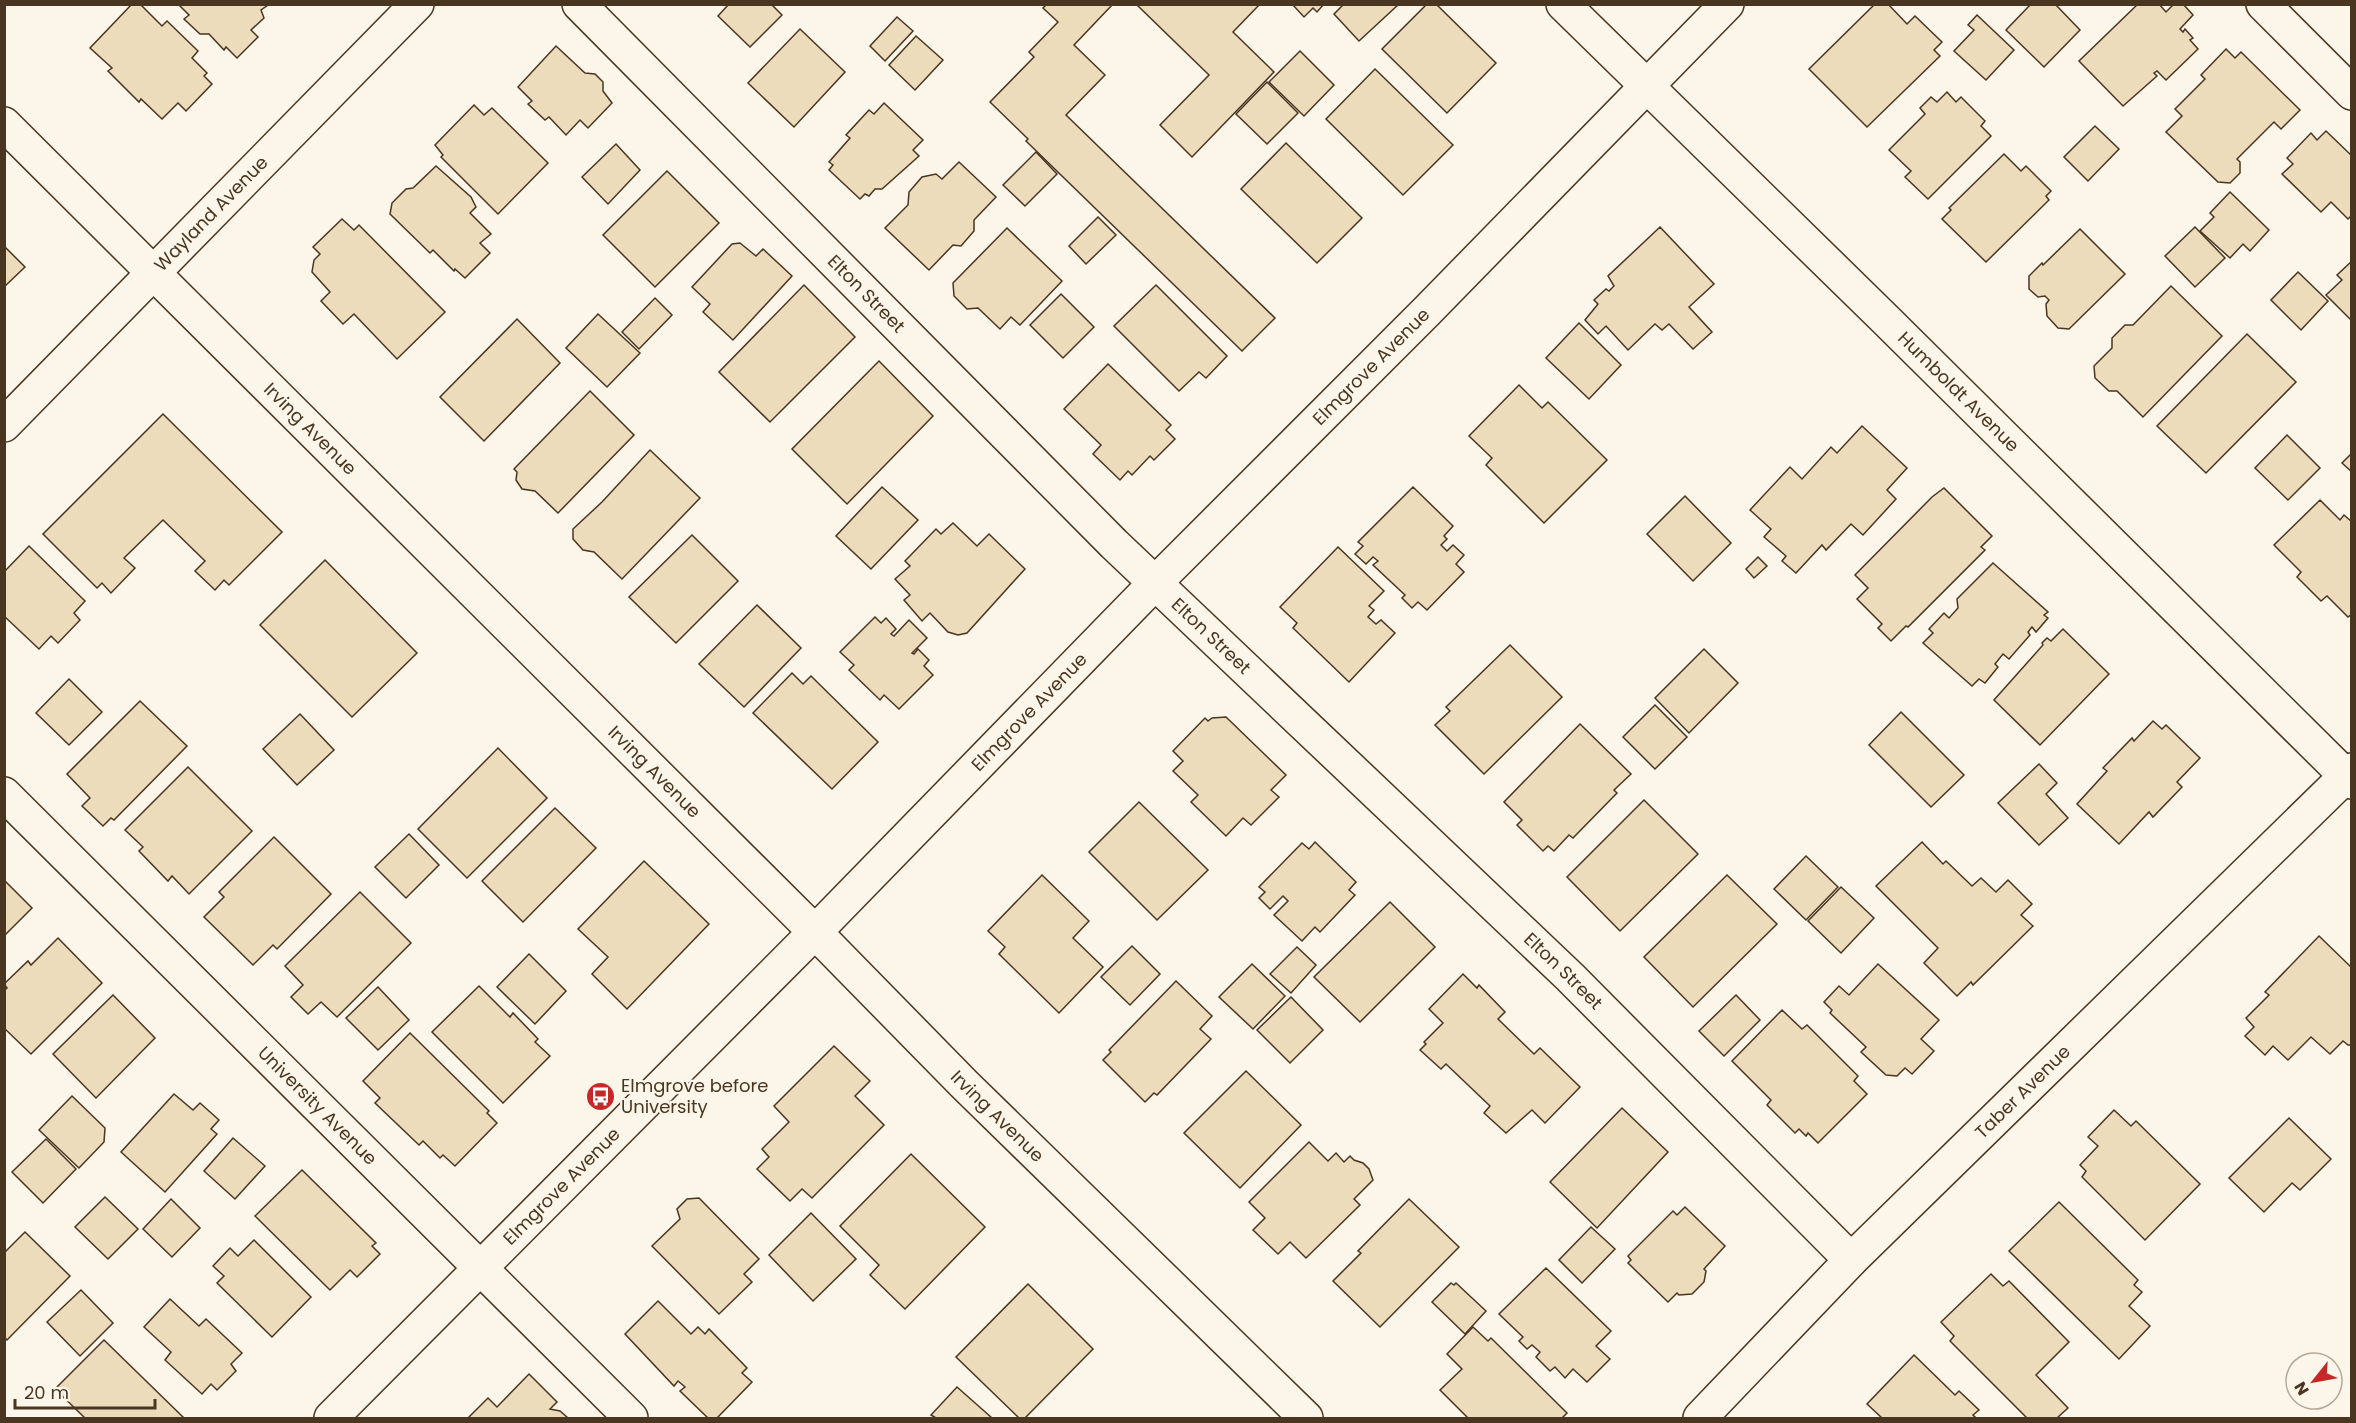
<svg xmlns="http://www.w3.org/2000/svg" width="2356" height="1423" font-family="Poppins,sans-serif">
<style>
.building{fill:#ecdcbc;stroke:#4a3520;stroke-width:1.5}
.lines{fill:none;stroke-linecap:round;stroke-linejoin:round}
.street-casing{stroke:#4a3520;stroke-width:36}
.secondary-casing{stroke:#4a3520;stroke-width:36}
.street{stroke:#fbf6e9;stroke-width:33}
.secondary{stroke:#fbf6e9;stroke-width:33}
.labels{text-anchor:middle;stroke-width:4.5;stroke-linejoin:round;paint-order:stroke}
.street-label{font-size:18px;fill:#4a3520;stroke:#fbf6e9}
.poi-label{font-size:18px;fill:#4a3520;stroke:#fbf6e9;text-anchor:start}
</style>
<rect width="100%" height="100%" fill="#fbf6e9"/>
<!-- building -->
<g class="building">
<path d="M132 4H140L162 26 167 21 198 51 192 58 207 73 204 76 212 84 186 111 178 103 162 119 141 99 139 102 108 71 112 68 90 48Z"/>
<path d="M178 4H268V5L261 10 264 18 251 30 258 37 237 58 226 47 224 50 209 34H200L184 19 189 15Z"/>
<path d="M729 4H771L782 15 750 47 718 16Z"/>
<path d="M1047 4H1113L1074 45 1105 75 1066 115 1275 318 1242 351 1026 141 1028 139 990 102 1034 57 1029 52 1058 22 1043 8Z"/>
<path d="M1136 4H1260L1233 32 1274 72 1192 157 1160 125 1209 75Z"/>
<path d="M1292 4H1324L1317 12 1313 8 1304 17Z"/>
<path d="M1344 4H1399L1359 41 1334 14Z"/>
<path d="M1427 4H1436L1496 63 1447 113 1382 49Z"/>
<path d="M1875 4H1888L1907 24 1915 16 1942 42 1934 50 1940 56 1867 127 1809 69Z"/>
<path d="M2031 4H2055L2080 30 2044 67 2006 30Z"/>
<path d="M2138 4H2159L2166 12 2174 4H2183L2193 15 2180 29 2183 32 2185 29 2193 38 2190 40 2198 49 2166 80 2157 71 2154 73 2157 76 2123 106 2079 61Z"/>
<path d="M1977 15 2014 50 1986 80 1954 51 1974 30 1968 25Z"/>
<path d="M897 17 913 31 885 61 870 46Z"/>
<path d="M800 29 845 72 794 127 748 83Z"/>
<path d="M916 36 943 60 915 90 889 65Z"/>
<path d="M556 46 585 73 595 74 603 82V91L612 103 588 128 580 120 566 135 549 117 545 120 528 104 532 101 518 87Z"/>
<path d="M2226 49 2235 58 2241 52 2300 110 2281 129 2274 122 2237 159 2240 162V173L2230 183 2218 182 2166 132 2182 116 2175 109 2205 79 2201 75Z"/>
<path d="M1300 51 1334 85 1304 116 1269 82Z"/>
<path d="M1375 69 1453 145 1403 195 1326 119Z"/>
<path d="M1267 82 1298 113 1267 144 1236 114Z"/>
<path d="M1947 92 1956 102 1961 97 1985 121 1981 126 1991 136 1928 199 1905 177 1911 171 1889 150 1925 114 1920 108 1931 97 1937 102Z"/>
<path d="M884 103 923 140 913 150 919 156 882 189H875L869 196 865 194 860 199 829 170 833 165 829 162 850 138 846 135 869 110 874 114Z"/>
<path d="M474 105 484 115 492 108 548 163 498 214 441 157 443 155 435 145Z"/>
<path d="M2095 126 2119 149 2088 181 2064 157Z"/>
<path d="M2326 131 2352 156V215L2348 219 2331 202 2321 212 2282 174 2293 164 2287 158 2311 133 2317 140Z"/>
<path d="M1286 143 1362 218 1317 263 1241 189Z"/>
<path d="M616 144 640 170 608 204 582 177Z"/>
<path d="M1036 152 1057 174 1025 206 1003 185Z"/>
<path d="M2004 154 2021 171 2026 166 2051 191 2046 196 2049 200 1986 262 1942 219 1951 210 1949 208Z"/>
<path d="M959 162 996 197 974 220V231L961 246 953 245 929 270 885 228 908 205 909 192 922 177 936 174 942 179Z"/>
<path d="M436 166 471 197 476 207 470 213 491 234 480 243 490 253 465 278 455 269 454 271 433 250 430 253 390 214 392 203 406 189 413 188Z"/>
<path d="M667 171 719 223 655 287 603 235Z"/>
<path d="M2230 192 2269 230 2250 251 2243 244 2230 258 2200 231 2214 217 2210 213Z"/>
<path d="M1098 217 1116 235 1086 264 1069 246Z"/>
<path d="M342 219 354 230 359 225 445 312 397 359 354 314 343 324 321 301 330 292 312 272 314 260 320 254 313 247Z"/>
<path d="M1660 227 1714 284 1689 307 1712 332 1693 349 1669 324 1662 330 1655 324 1628 350 1606 326 1598 334 1585 320 1598 304 1594 300 1606 289 1609 291 1614 286 1608 276Z"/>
<path d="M2195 227 2225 258 2195 287 2165 256Z"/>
<path d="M1007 228 1062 281 1020 325 1011 317 1000 329 978 308 967 309 954 296 953 283Z"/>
<path d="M2080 229 2125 274 2069 329 2058 328 2047 316 2046 304 2049 300 2045 296 2038 297 2029 289V276L2042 263 2043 265Z"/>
<path d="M740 243 756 256 763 249 792 276 733 340 703 312 710 304 692 287 732 244Z"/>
<path d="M4 246 25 267 4 287Z"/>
<path d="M2352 261V321L2326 295 2342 280 2337 275Z"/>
<path d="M2298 272 2328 301 2301 330 2271 300Z"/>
<path d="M804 285 855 337 770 422 719 372Z"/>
<path d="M1156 285 1227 356 1206 378 1199 372 1179 391 1114 326Z"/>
<path d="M2171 286 2222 336 2143 417 2117 391H2109L2095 378 2094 366 2112 348V338L2125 325H2133Z"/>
<path d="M1061 294 1094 327 1063 358 1030 325Z"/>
<path d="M655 298 672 315 639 349 622 332Z"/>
<path d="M598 314 640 353 607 387 566 348Z"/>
<path d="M517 319 560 363 484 441 440 397Z"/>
<path d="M1579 323 1621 365 1589 399 1546 358Z"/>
<path d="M2247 334 2296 382 2206 473 2157 426Z"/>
<path d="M879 361 933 416 847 504 792 449Z"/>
<path d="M1108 364 1171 425 1166 430 1175 439 1154 460 1150 456 1132 475 1128 471 1120 480 1093 454 1101 445 1064 409Z"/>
<path d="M1519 385 1542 408 1548 402 1607 460 1544 523 1486 465 1492 458 1469 436Z"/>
<path d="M590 391 634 435 558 513 535 491 522 489 516 480 517 472 514 469Z"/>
<path d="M163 414 282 532 229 585 224 580 215 590 195 571 205 561 163 520 124 558 135 568 111 593 102 583 97 588 43 534Z"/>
<path d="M1862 426 1907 468 1887 490 1896 499 1863 535 1851 524 1826 550 1822 545 1796 573 1782 561 1786 556 1764 537 1771 529 1750 510 1790 467 1802 479 1831 447 1837 453Z"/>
<path d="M2287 435 2320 468 2288 500 2255 468Z"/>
<path d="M650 450 700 498 622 579 594 552 583 550 573 539V529L602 502Z"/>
<path d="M2352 453V472L2342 463Z"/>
<path d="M882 487 918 520 871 569 836 536Z"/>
<path d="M1413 487 1453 526 1444 536 1447 539 1441 545 1447 551 1453 545 1464 555 1456 564 1464 572 1427 610 1418 602 1412 608 1402 598 1405 595 1373 565 1378 561 1373 557 1366 564 1355 554 1363 546 1358 542Z"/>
<path d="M1944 488 1992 536 1981 547 1985 550 1908 627 1906 626 1891 641 1878 628 1882 624 1857 599 1868 588 1855 575 1932 497Z"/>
<path d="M1685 496 1731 543 1693 581 1647 534Z"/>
<path d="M2320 500 2340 520 2344 515 2352 522V614L2348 617 2327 596 2321 601 2297 577 2301 572 2274 545Z"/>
<path d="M953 523 977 546 989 534 1025 569 967 633 958 635 948 632 930 613 922 621 904 600 910 595 895 579 910 566 905 561 936 529 941 534Z"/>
<path d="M692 535 738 581 676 643 629 597Z"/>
<path d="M29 546 85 601 74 613 80 620 58 643 51 636 39 649 4 616V572Z"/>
<path d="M1338 547 1384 591 1369 606 1374 610 1368 617 1376 624 1381 620 1395 633 1349 682 1293 628 1297 623 1280 607Z"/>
<path d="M1758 557 1767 566 1754 578 1746 569Z"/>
<path d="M325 560 417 653 352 717 260 625Z"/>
<path d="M1993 563 2048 612 2044 615 2048 618 2036 632 2032 627 2028 632 2030 635 2009 659 2003 654 1995 664 1998 667 1985 683 1979 679 1972 686 1923 643 1933 633 1929 629 1944 613 1949 618 1958 608 1957 599Z"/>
<path d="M757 605 801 648 744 707 699 664Z"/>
<path d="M875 617 881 623 886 618 896 629 891 634 894 636 909 620 927 638 912 653 914 654 918 649 929 660 924 666 933 675 899 709 884 695 880 700 849 670 854 665 840 652Z"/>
<path d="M2063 629 2109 674 2040 745 1994 700 2043 645 2042 643 2047 638 2051 641Z"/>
<path d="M1510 645 1562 697 1484 774 1435 725 1450 711 1446 707Z"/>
<path d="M1704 649 1738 683 1689 733 1655 698Z"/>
<path d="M792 673 803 684 811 676 878 742 832 789 753 713Z"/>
<path d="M69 679 102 712 69 745 36 713Z"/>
<path d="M140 701 187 746 114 820 111 818 103 826 82 806 90 798 67 774Z"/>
<path d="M1655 705 1687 737 1655 769 1623 737Z"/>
<path d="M1901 712 1964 775 1931 807 1869 745Z"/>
<path d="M300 714 334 750 297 785 263 749Z"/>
<path d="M1226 717 1286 775 1271 790 1279 797 1251 825 1243 818 1226 836 1191 802 1198 795 1173 771 1183 761 1173 751 1205 718 1208 721 1212 718Z"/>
<path d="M2153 721 2162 729 2166 725 2200 758 2177 782 2182 787 2153 817 2149 812 2119 844 2077 804 2107 771 2103 768 2132 738 2134 741Z"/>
<path d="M1580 724 1631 774 1614 790 1617 793 1573 838 1569 835 1554 851 1548 846 1543 851 1517 825 1522 820 1504 802Z"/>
<path d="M498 748 547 798 467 878 418 829Z"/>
<path d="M2039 764 2057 783 2046 794 2068 818 2039 845 1998 803Z"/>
<path d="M188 767 252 831 189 894 172 876 168 881 139 851 143 847 125 830Z"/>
<path d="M1644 800 1698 854 1620 931 1567 877Z"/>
<path d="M1139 802 1208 870 1157 920 1089 852Z"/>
<path d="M555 808 596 848 523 922 482 881Z"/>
<path d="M409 834 439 865 406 898 375 867Z"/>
<path d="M274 837 331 894 277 949 273 945 253 965 204 917 224 897 219 892Z"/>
<path d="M1315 842 1356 882 1349 890 1355 895 1320 932 1315 927 1302 941 1274 915 1288 901 1283 896 1270 909 1259 898 1265 892 1259 887 1302 843 1309 849Z"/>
<path d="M1922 842 1943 864 1946 861 1972 886 1981 878 1996 892 2008 880 2032 904 2021 915 2033 926 1973 985 1971 982 1957 996 1924 963 1938 948 1876 886Z"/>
<path d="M1806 856 1838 887 1806 920 1774 889Z"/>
<path d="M644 861 709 924 627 1009 592 974 608 957 578 929Z"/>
<path d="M1042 875 1089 921 1073 938 1103 967 1059 1013 999 954 1005 947 988 931Z"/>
<path d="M1727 875 1777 924 1693 1007 1644 957Z"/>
<path d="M4 880 32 908 4 936Z"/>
<path d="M1841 887 1874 918 1841 953 1808 921Z"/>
<path d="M360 892 411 943 337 1017 321 1002 308 1014 291 997 303 985 285 966Z"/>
<path d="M1390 902 1435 947 1360 1022 1314 977Z"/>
<path d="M2319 936 2352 968V1045H2348L2343 1041 2330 1054 2311 1037 2288 1060 2273 1046 2265 1055 2245 1036 2254 1027 2246 1018 2269 995 2265 992Z"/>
<path d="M58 938 102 983 31 1054 4 1028V991L7 988 4 984 28 961 31 965Z"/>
<path d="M1132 946 1160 974 1130 1005 1101 977Z"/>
<path d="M1297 947 1316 965 1291 993 1270 974Z"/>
<path d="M529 954 566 991 535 1024 497 987Z"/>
<path d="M1252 964 1285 996 1253 1029 1219 997Z"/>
<path d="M1878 964 1939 1020 1921 1039 1934 1051 1912 1074 1905 1068 1897 1076 1886 1075 1861 1052 1866 1047 1830 1013 1832 1010 1824 1002 1839 986 1849 995Z"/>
<path d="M1463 974 1477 988 1479 985 1505 1012 1498 1019 1534 1054 1540 1048 1580 1087 1545 1123 1532 1110 1506 1133 1484 1113 1490 1106 1446 1064 1441 1069 1420 1050 1426 1044 1424 1042 1443 1023 1429 1009Z"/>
<path d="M1176 981 1212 1016 1200 1029 1211 1039 1157 1095 1154 1093 1145 1102 1103 1060 1111 1052 1109 1050Z"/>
<path d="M479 986 510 1017 513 1013 538 1039 535 1042 550 1056 503 1103 432 1032Z"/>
<path d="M378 987 409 1020 378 1050 346 1018Z"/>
<path d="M113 995 155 1038 96 1098 53 1054Z"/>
<path d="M1736 995 1760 1020 1724 1056 1699 1031Z"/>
<path d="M1291 997 1323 1030 1290 1063 1257 1030Z"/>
<path d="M1782 1010 1802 1029 1807 1025 1858 1076 1854 1081 1867 1094 1818 1143 1808 1133 1806 1136 1799 1129 1795 1133 1767 1105 1771 1100 1732 1061Z"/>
<path d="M410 1033 489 1111 487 1113 497 1123 455 1166 443 1155 440 1158 423 1141 419 1145 375 1103 380 1098 363 1081Z"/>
<path d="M834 1046 870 1081 855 1096 884 1125 812 1198 802 1189 790 1201 757 1169 769 1157 762 1149 789 1122 774 1106Z"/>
<path d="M1246 1071 1301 1125 1240 1188 1184 1133Z"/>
<path d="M174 1094 193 1110 200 1103 219 1120 211 1129 217 1134 165 1192 121 1152Z"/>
<path d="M72 1096 105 1128 104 1142 79 1168 39 1130Z"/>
<path d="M1622 1108 1668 1152 1597 1228 1550 1182Z"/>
<path d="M2114 1110 2131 1126 2136 1121 2200 1184 2145 1240 2082 1177 2086 1171 2080 1165 2098 1146 2088 1137Z"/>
<path d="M2289 1118 2331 1159 2300 1190 2292 1183 2264 1212 2229 1178Z"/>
<path d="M233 1138 265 1166 235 1199 204 1171Z"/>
<path d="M46 1139 76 1169 43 1203 12 1172Z"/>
<path d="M1309 1142 1328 1161 1336 1153 1344 1162 1350 1156 1354 1160 1363 1163 1369 1169 1373 1180 1354 1199 1360 1205 1306 1258 1290 1242 1278 1254 1253 1230 1265 1218 1249 1202Z"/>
<path d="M911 1154 985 1227 905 1309 870 1275 879 1265 840 1226Z"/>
<path d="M302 1170 376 1243 372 1246 380 1254 357 1277 350 1270 330 1290 255 1216Z"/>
<path d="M105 1197 138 1229 108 1259 75 1227Z"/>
<path d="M699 1198 759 1259 744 1274 752 1282 719 1314 652 1246 680 1219 677 1209 687 1199Z"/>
<path d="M171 1199 200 1228 172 1257 143 1229Z"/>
<path d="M1409 1199 1459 1247 1380 1327 1333 1281 1361 1253 1358 1251Z"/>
<path d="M2059 1202 2138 1280 2134 1285 2142 1292 2129 1306 2150 1326 2119 1359 2009 1251Z"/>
<path d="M1685 1207 1725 1246 1704 1269 1706 1271 1704 1282 1692 1294 1679 1295 1677 1293 1668 1302 1628 1263 1631 1260 1628 1256 1673 1211 1677 1215Z"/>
<path d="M811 1213 856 1259 813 1301 769 1255Z"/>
<path d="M1591 1227 1615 1249 1582 1283 1559 1260Z"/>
<path d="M25 1232 70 1276 7 1340 4 1337V1253Z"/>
<path d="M254 1240 311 1297 272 1337 217 1283 224 1276 213 1266 230 1248 238 1256Z"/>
<path d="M1546 1268 1611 1331 1596 1346 1610 1359 1587 1382 1573 1369 1565 1378 1555 1367 1550 1371 1536 1357 1540 1352 1532 1345 1527 1349 1519 1341 1523 1337 1499 1314Z"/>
<path d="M1991 1274 2003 1286 2009 1281 2069 1342 2036 1375 2068 1408 2057 1418H2027L1950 1341 1954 1336 1941 1322Z"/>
<path d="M1451 1283 1454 1285 1456 1283 1486 1311 1465 1334 1432 1302Z"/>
<path d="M1028 1284 1093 1349 1025 1418H1019L956 1357Z"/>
<path d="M81 1290 113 1323 80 1356 47 1322Z"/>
<path d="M170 1299 199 1326 206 1319 242 1353 231 1364 236 1371 217 1390 211 1384 202 1394 165 1360 171 1352 144 1327Z"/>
<path d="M658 1301 691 1334 698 1327 705 1334 709 1329 747 1368 742 1373 752 1382 717 1418H708L680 1391 685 1387 678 1381 674 1386 625 1334Z"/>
<path d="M1473 1327 1488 1341 1491 1338 1567 1413 1562 1418H1468L1440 1390 1462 1369 1447 1354Z"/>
<path d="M104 1340 184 1418H85L55 1389Z"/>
<path d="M1914 1355 1955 1395 1959 1391 1979 1410 1973 1415 1976 1418H1882L1867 1404Z"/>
<path d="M529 1374 557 1402 550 1409 560 1411 568 1418H468L488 1398 497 1407Z"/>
<path d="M957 1387 992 1418H936L931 1415Z"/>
</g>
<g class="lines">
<defs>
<g id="street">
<path id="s1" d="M579 4 1114 544 1570 977 1851 1260"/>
<path id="s2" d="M1563 4 1887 321 2352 782"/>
<path d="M2263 4 2352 93"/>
<path id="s3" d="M4 124 815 932 964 1084 1306 1418"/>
<path id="s4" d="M4 794 631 1418"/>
<path id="s5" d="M1700 1418 1851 1260 2352 770"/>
</g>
<g id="secondary">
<path id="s6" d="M4 425 417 4"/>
<path id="s7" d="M331 1418 815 932 1156 582 1427 311 1727 4"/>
</g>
</defs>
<!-- street casing -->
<use href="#street" class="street-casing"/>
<!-- secondary casing -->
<use href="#secondary" class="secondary-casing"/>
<!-- street -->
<use href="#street" class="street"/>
<!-- secondary -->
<use href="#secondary" class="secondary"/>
</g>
<!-- icons -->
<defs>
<symbol id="bus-disc" viewBox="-11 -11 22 22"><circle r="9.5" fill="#c62828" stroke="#fbf6e9"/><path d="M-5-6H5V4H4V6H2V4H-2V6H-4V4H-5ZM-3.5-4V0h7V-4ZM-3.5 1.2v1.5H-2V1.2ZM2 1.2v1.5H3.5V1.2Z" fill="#fff"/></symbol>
</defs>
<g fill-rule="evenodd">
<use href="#bus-disc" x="584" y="1080" width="33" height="33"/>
</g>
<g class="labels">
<!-- street labels -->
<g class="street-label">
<text dy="6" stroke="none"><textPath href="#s6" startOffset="296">Wayland Avenue</textPath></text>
<text dy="6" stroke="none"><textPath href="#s1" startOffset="408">Elton Street</textPath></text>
<text dy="6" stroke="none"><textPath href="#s7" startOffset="1479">Elmgrove Avenue</textPath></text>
<text dy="6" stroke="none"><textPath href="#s2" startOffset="554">Humboldt Avenue</textPath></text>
<text dy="6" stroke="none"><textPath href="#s3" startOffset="432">Irving Avenue</textPath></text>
<text dy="6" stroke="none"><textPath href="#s1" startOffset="894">Elton Street</textPath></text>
<text dy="6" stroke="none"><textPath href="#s7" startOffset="993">Elmgrove Avenue</textPath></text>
<text dy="6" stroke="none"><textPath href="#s3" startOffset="918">Irving Avenue</textPath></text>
<text dy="6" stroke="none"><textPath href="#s1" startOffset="1380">Elton Street</textPath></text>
<text dy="6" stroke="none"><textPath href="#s5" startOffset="459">Taber Avenue</textPath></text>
<text dy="6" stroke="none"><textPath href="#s4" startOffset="442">University Avenue</textPath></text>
<text dy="6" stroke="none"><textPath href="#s3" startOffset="1404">Irving Avenue</textPath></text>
<text dy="6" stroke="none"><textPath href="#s7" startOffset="327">Elmgrove Avenue</textPath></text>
</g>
<!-- poi labels -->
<g class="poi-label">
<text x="621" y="1092">Elmgrove before<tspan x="621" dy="21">University</tspan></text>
</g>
</g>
<!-- border -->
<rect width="2356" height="1423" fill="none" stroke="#4a3520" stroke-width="12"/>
<!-- north arrow -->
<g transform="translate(2314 1381) rotate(239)"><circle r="28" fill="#fbf6e9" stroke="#b4a999" stroke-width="1.5"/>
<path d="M0-4.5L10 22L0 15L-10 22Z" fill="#c62828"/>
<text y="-9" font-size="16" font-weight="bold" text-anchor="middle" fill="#4a3520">N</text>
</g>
<!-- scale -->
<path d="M15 1399v9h140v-9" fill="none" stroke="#4a3520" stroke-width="3"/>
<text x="24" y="1399" font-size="18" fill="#4a3520" stroke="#fbf6e9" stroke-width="4.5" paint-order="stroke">20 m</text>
</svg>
